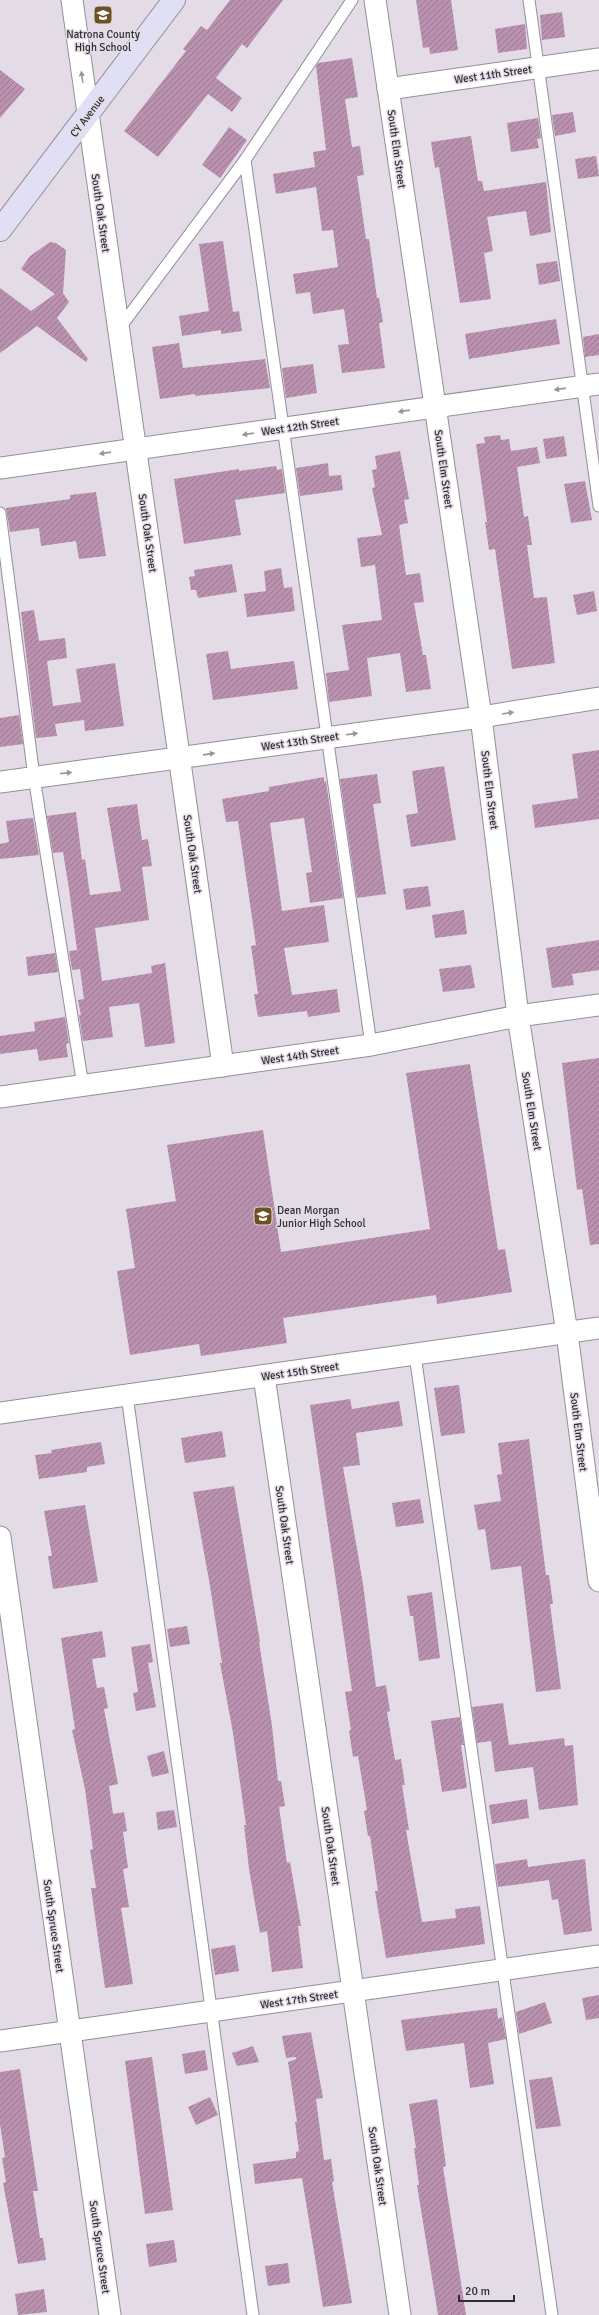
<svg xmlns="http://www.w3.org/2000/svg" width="599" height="2315" font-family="Signika,sans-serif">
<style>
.building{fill:url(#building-hatch)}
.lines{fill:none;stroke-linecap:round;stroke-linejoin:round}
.lane-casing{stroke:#948e99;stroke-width:13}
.street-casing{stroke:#948e99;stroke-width:23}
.secondary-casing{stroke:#948e99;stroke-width:24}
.lane{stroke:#fff;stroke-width:11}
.street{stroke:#fff;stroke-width:21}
.secondary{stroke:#e0dff4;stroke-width:22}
.oneway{fill:#989698}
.labels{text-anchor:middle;stroke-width:3;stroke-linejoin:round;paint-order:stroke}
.poi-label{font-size:11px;fill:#302d32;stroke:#e3dce7}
.street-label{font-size:11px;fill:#302d32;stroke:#e3dce7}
</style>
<defs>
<pattern id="building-hatch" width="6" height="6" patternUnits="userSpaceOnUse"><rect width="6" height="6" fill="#bb91b0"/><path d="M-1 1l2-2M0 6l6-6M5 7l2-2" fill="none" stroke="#987790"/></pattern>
</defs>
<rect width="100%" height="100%" fill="#e3dce7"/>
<!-- building -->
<g class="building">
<path d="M230 0H283L247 48 242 44 216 78 242 98 232 112 208 94 158 157 124 131 186 51 183 49 201 26 207 30Z"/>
<path d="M416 0H451L458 50 430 54 429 47 423 48Z"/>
<path d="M562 12 565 37 542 40 540 15Z"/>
<path d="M525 24 527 49 498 53 495 29Z"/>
<path d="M352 58 358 97 345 99 352 147 360 146 364 175 357 176 366 239H369L377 298H379L383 322 379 323 385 368 342 373 338 345 349 344 344 309 313 314 310 292 296 294 293 274 338 267 333 230 322 231 316 187 276 194 273 174 315 167 313 152 326 150 316 66 318 63Z"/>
<path d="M0 70 25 89 0 118Z"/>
<path d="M573 112 576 132 555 136 552 115Z"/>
<path d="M538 118 541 138 537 139 539 148 511 152 507 123Z"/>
<path d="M229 127 247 140 220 178 202 165Z"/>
<path d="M471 136 478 181H482L484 191 546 182 551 232 530 236 526 211 487 217 493 251 484 253 491 299 460 303 439 167 435 168 431 142Z"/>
<path d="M596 156 599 176 578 179 575 159Z"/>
<path d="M223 241 233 312 239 311 242 331 221 334V330L182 336 179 316 209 311 199 244Z"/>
<path d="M50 242 56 243 66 250 63 293 69 302 57 318 88 359 86 362 37 326 0 353V288L31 311 55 294 21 269 30 256Z"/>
<path d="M557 261 560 281 539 285 536 264Z"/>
<path d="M556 319 560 344 469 359 465 334Z"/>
<path d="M599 334V355L585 357 583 337Z"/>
<path d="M179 343 183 368 265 359 270 388 195 396V394L160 399 152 347Z"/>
<path d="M313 364 317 393 286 398 282 368Z"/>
<path d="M500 435 501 440 509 439 511 451 537 447 540 463 517 467 524 517 528 516 532 545H527L534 598 547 597V599L555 663 512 669 495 549 489 550 485 522H487L476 444 485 443 484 437Z"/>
<path d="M564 436 567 456 546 459 543 439Z"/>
<path d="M400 451 409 499 404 500 408 523 399 525 406 575 420 573 424 602 414 603 423 655H426L431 689 406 692 400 653 367 658 372 696 329 702 326 673 349 670 342 625 382 620 375 565 361 567 357 538 382 535 372 488 375 487 372 470 377 469 375 456Z"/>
<path d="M328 463 329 476 341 475 343 490 300 496 296 468Z"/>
<path d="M276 466 277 470 282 469 285 493 235 500 241 535 184 544 174 479 239 469V471Z"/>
<path d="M585 481 592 520 571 523 564 484Z"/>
<path d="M96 492 106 556 79 559 76 541 41 546 39 528 10 532 6 508 70 499V495Z"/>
<path d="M232 564 237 592 198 598 196 590H191L189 577 195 576 194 570Z"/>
<path d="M281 568 284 588 292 587 295 611 247 617 244 594 266 591 264 571Z"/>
<path d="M594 591 597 611 577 615 573 595Z"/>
<path d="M34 610 39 641 65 638 67 658 47 661 53 706 81 702 76 669 115 663 124 726 85 731 84 720 55 724 57 736 36 738 21 612Z"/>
<path d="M228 651 231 669 294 661 298 689 213 700 206 654Z"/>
<path d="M19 715 23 744 0 747V718Z"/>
<path d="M599 750V819L535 828 532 805 578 798 572 754Z"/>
<path d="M444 766 456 840 411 847 406 815 418 813 412 771Z"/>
<path d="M377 774 381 803 373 804 386 894 357 898 340 779Z"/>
<path d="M324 777V782L326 781 343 898 310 903 306 873 312 872 304 818 270 823 282 911 324 905 329 942 284 948 292 995 337 989 340 1012 308 1017 307 1011 258 1017 254 994H258L251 946 256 945 238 821 226 822 222 799 269 791V787Z"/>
<path d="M137 804 142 840 148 839 152 866 142 867 149 920 95 928 102 981 152 973 151 966 165 963 175 1043 145 1047 139 1003 109 1007 113 1037 83 1041 79 1015H81L78 1000 84 999 80 969 72 970 69 951 77 950 69 889 63 852 53 853 47 816 76 812 82 860 85 859 90 895 121 891 107 808Z"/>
<path d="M31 818H33L39 855 0 859V844L9 842 6 821Z"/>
<path d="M428 886 431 906 406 910 403 889Z"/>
<path d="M464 910 467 934 435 938 432 915Z"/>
<path d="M599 940V970L572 974 574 985 552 988 546 948Z"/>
<path d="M55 953 58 972 28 976 26 957Z"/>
<path d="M471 965 475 988 443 992 439 969Z"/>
<path d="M65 1017 69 1043 66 1044 68 1057 39 1061 37 1049 0 1054V1036L35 1031 34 1022Z"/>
<path d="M599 1058V1244L590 1245 582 1189 577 1190 562 1063Z"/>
<path d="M470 1064 498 1250 505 1249 512 1292 437 1304 436 1295 283 1318 287 1343 201 1356 199 1344 130 1355 117 1271 135 1268 126 1209 176 1201 167 1145 263 1130 281 1252 430 1229 406 1073Z"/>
<path d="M459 1385 465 1433 441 1436 434 1388Z"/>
<path d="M350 1399 352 1409 399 1401 403 1426 356 1433 360 1465 343 1467 363 1584 376 1687 386 1685 390 1711 387 1712 395 1760 401 1759 405 1785H402L409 1830H406L422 1922 456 1918 455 1909 480 1906 485 1944 386 1958 375 1891H378L370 1836H368L364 1811 367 1810 358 1756 353 1757 349 1731 351 1730 345 1692 352 1691 310 1405Z"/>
<path d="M222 1431 226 1457 185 1463 181 1438Z"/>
<path d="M529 1439 546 1575H549L553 1604H550L561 1689 536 1692 521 1566 491 1570 485 1529 478 1530 474 1505 501 1501 497 1475 502 1474 498 1443Z"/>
<path d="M101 1442 105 1464 87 1467V1472L39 1479 35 1455 52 1453 51 1450Z"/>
<path d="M234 1486 260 1642H259L272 1726 278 1781H281L285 1806 279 1807 287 1863 290 1862 301 1926H298L303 1968 272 1972 267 1931 260 1933 249 1869 244 1825H246L233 1733 220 1663H222L209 1580 193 1492Z"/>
<path d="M420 1499 424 1523 396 1527 392 1503Z"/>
<path d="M85 1505 98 1582 53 1589 48 1556H52L44 1511Z"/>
<path d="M432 1592 440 1658 419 1661 413 1616H410L407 1596Z"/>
<path d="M187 1626 190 1644 170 1647 167 1629Z"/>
<path d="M102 1631 106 1657 92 1659 97 1688 104 1687 108 1708 104 1709 118 1784 109 1786 113 1814 124 1812 127 1831 123 1832 128 1868 123 1869 129 1907 121 1908 133 1984 105 1988 91 1888H96L90 1850 93 1849 85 1789 72 1730 75 1729 61 1638Z"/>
<path d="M150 1644 153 1662 148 1663 156 1707 136 1711 133 1693 138 1692 131 1647Z"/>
<path d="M503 1703 509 1745 564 1738 565 1746 573 1745 578 1805 539 1810 533 1767 495 1772 491 1741 477 1743 472 1707Z"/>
<path d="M460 1717 464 1745H461L467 1788 442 1792 431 1721Z"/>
<path d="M164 1751 169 1773 152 1777 147 1756Z"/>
<path d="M527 1799 529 1818 492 1824 489 1805Z"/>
<path d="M174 1810 177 1827 158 1830 156 1812Z"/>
<path d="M527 1859 528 1867 585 1859 592 1931 564 1935 558 1899 552 1900 549 1880 498 1887 495 1864Z"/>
<path d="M235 1945 239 1971 215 1975 211 1949Z"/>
<path d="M599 1995V2018L586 2020 582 1998Z"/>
<path d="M545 2002 552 2023 519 2034 516 2012Z"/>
<path d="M497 2008 498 2019 502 2017 506 2039 488 2043 494 2084 470 2088 464 2043 406 2051 401 2020Z"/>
<path d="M311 2032 323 2098 316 2099 324 2160 331 2159 334 2181 332 2182 352 2303 323 2307 302 2178 255 2184 253 2164 296 2158V2152L299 2151 295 2122H297L288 2062 296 2059V2057L286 2058 282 2036Z"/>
<path d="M253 2046 259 2062 237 2066 232 2053Z"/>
<path d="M205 2050 208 2070 185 2074 182 2054Z"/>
<path d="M152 2057 173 2210 145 2214 125 2061Z"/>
<path d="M20 2069 38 2191H33L40 2238H43L46 2260 18 2264 3 2183 6 2182 2 2158 5 2157 0 2124V2072Z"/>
<path d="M552 2077 561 2126 536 2129 529 2080Z"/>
<path d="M210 2097 218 2115 196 2125 188 2107Z"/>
<path d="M437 2099 446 2166 443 2167 466 2315H438L417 2185H419L414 2148H416L409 2104Z"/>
<path d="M174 2240 177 2262 149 2267 146 2244Z"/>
<path d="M288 2263 290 2283 268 2286 265 2266Z"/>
<path d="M44 2289 47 2312 18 2315 15 2294Z"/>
</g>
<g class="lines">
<defs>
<g id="lane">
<path d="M529 0 599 506"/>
<path d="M245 160 371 1045"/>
<path d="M119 329 245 160 352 0"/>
<path d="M0 513 34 777 83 1086"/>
<path d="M415 1355 552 2315"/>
<path d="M127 1395 253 2315"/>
</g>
<g id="street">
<path d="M72 0C121 356 173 711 223 1066"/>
<path d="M375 0 481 717 518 1016 567 1333 599 1581"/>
<path d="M388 89 599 59"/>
<path d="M0 468 599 384"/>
<path d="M0 782 481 717 599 698"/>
<path d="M0 1097 371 1045 518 1016 599 1005"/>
<path d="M264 1376 400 2315"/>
<path d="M0 1413 599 1328"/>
<path d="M0 1537 110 2315"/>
<path d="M0 2041 599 1956"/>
</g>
<path id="secondary" d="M0 230 174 0"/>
</defs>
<!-- lane casing -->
<use href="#lane" class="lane-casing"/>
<!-- street casing -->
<use href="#street" class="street-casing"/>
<!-- secondary casing -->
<use href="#secondary" class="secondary-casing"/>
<!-- lane -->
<use href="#lane" class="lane"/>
<!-- street -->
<use href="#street" class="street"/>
<!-- secondary -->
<use href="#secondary" class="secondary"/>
</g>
<!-- one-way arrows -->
<defs><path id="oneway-solid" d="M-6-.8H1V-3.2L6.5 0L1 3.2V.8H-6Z"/></defs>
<g class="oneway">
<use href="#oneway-solid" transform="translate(82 77) rotate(-98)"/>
<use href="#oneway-solid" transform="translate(560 389) rotate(172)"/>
<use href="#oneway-solid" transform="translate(404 411) rotate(172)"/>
<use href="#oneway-solid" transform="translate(248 434) rotate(172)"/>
<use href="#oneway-solid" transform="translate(105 453) rotate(172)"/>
<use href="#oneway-solid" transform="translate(508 713) rotate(-9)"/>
<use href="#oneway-solid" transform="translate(352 734) rotate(-7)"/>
<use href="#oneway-solid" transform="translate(209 754) rotate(-8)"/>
<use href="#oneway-solid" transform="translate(66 773) rotate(-7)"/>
</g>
<!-- icons -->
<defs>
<symbol id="school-square" viewBox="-11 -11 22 22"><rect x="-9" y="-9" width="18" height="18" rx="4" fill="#6f5025" stroke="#e3dce7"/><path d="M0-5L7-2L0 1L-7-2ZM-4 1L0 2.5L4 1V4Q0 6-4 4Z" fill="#fff"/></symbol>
</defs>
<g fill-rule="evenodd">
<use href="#school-square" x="92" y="4" width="22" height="22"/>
<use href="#school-square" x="252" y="1205" width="22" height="22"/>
</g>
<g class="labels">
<!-- poi labels -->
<g class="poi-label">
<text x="103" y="38">Natrona County<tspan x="103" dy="13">High School</tspan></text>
<text x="277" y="1214" text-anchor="start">Dean Morgan<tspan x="277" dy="13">Junior High School</tspan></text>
</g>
<!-- street labels -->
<g class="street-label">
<text transform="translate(493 74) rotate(-8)" y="4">West 11th Street</text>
<text transform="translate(87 116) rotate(-53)" y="4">CY Avenue</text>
<text transform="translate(397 149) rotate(82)" y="4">South Elm Street</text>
<text transform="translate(101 213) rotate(82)" y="4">South Oak Street</text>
<text transform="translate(300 426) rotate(-8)" y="4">West 12th Street</text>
<text transform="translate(444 469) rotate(82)" y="4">South Elm Street</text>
<text transform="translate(148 533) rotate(82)" y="4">South Oak Street</text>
<text transform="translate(300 741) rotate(-8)" y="4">West 13th Street</text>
<text transform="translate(490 790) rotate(83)" y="4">South Elm Street</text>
<text transform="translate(193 854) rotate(82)" y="4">South Oak Street</text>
<text transform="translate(300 1055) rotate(-8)" y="4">West 14th Street</text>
<text transform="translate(532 1111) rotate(81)" y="4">South Elm Street</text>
<text transform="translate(300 1371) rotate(-8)" y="4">West 15th Street</text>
<text transform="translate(579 1432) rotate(83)" y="4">South Elm Street</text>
<text transform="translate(285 1525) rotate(82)" y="4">South Oak Street</text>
<text transform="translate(331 1846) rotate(82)" y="4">South Oak Street</text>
<text transform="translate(54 1926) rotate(82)" y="4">South Spruce Street</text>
<text transform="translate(299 1999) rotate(-8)" y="4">West 17th Street</text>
<text transform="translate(378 2166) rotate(82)" y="4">South Oak Street</text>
<text transform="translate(100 2247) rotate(82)" y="4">South Spruce Street</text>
</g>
</g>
<!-- scale -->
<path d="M459 2295v6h55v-6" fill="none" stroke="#302d32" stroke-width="2"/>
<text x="465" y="2295" font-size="12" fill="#302d32" stroke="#e3dce7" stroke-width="3" paint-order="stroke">20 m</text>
</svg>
